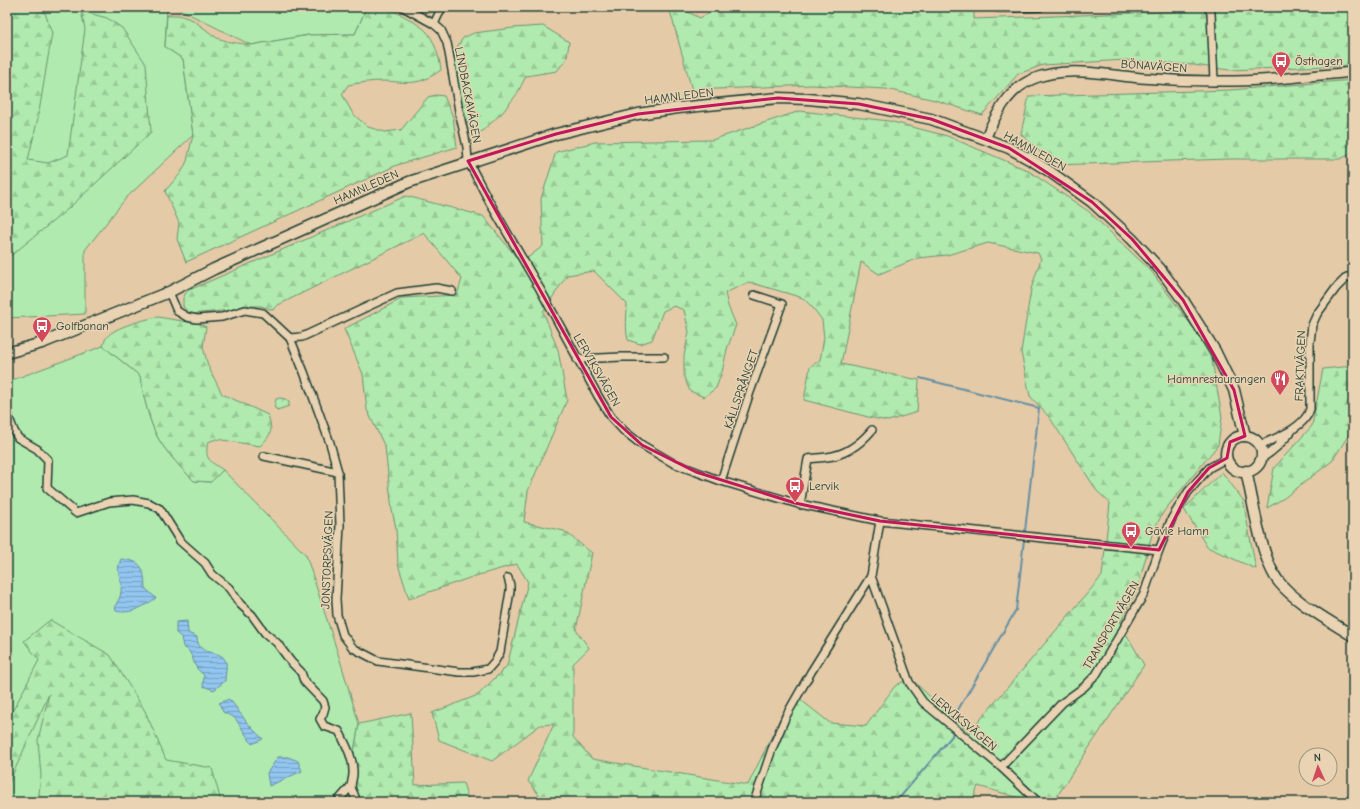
<svg xmlns="http://www.w3.org/2000/svg" width="1360" height="809" font-family="'Comic Neue',sans-serif">
<style>
.grass{fill:#b1eaae;stroke:#689471}
.forest{fill:url(#forest-firs);stroke:#689471;fill-rule:evenodd}
.park{fill:url(#park-crowns);stroke:#689471}
.water{fill:url(#water-rules);stroke:#648fa4}
.lines{fill:none;stroke-linecap:round;stroke-linejoin:round}
.stream{stroke:#648fa4;stroke-width:2}
.minor-casing{stroke:#1f3d34;stroke-width:10}
.tertiary-casing{stroke:#1f3d34;stroke-width:12}
.secondary-casing{stroke:#1f3d34;stroke-width:13}
.minor{stroke:#e9d3b2;stroke-width:7}
.tertiary{stroke:#e9d3b2;stroke-width:9}
.secondary{stroke:#e9d3b2;stroke-width:10}
.marked{fill:none;stroke:#c2185b;stroke-width:3;stroke-linejoin:round}
.labels{text-anchor:middle;stroke-width:3;stroke-linejoin:round;paint-order:stroke}
.poi-label{font-size:12px;fill:#1f3d34;stroke:#e9d3b2;text-anchor:start}
.street-label{font-size:12px;fill:#1f3d34;stroke:#e9d3b2}
</style>
<defs>
<pattern id="forest-firs" width="22" height="20" patternUnits="userSpaceOnUse"><rect width="22" height="20" fill="#b1eaae"/><path d="M5 1l3.5 6h-7zM16 11l3.5 6h-7z" fill="#98ca96"/></pattern>
<pattern id="park-crowns" width="20" height="18" patternUnits="userSpaceOnUse"><rect width="20" height="18" fill="#b1eaae"/><path d="M2 6a3 3 0 1 1 6 0M12 15a3 3 0 1 1 6 0" fill="none" stroke="#98ca96"/></pattern>
<pattern id="water-rules" width="6" height="5" patternUnits="userSpaceOnUse"><rect width="6" height="5" fill="#92c5ef"/><path d="M0 2.5h6" fill="none" stroke="#77a1c2"/></pattern>
</defs>
<rect width="100%" height="100%" fill="#e5caa7"/>
<filter id="ink" filterUnits="userSpaceOnUse"><feTurbulence type="fractalNoise" baseFrequency=".025" numOctaves="2"/><feDisplacementMap in="SourceGraphic" scale="8" xChannelSelector="R" yChannelSelector="G"/><feConvolveMatrix kernelMatrix="1 2 1 2 8 2 1 2 1" color-interpolation-filters="sRGB"/></filter>
<g filter="url(#ink)">
<!-- grass -->
<g class="grass">
<path d="M7 7H167L165 47 183 59 193 135 126 198 85 250V314L7 318Z"/>
<path d="M175 7H367L355 34 309 35 251 45Z"/>
<path d="M103 346 140 376C144 397 148 419 158 438 165 451 183 470 194 481L211 482 223 470 306 555 340 660 359 724 345 802H7V382Z"/>
</g>
<!-- forest -->
<g class="forest">
<path d="M7 7H31L45 13 52 33 38 118 28 160 48 163 68 155 85 29 81 11 107 18 122 28 146 64 151 132 69 208 7 259Z"/>
<path d="M367 7C372 7 378 6 382 7 393 9 418 23 426 31 434 39 440 59 441 70 417 87 409 82 382 81 371 81 359 83 348 85L342 94 353 114 368 127 385 132 401 130 428 97 436 95 444 96 453 117 457 147 397 165 186 262 177 239 179 223 165 191 181 173 187 161 193 135 183 59 165 47 167 15H179L193 20 217 38 230 42 251 45 309 35 355 34Z"/>
<path d="M417 7H437L435 11 428 13Z"/>
<path d="M669 7H685L686 11 700 18 712 11 714 7H974V19L1189 11V7H1353V65L1229 70 1194 65 1125 60 1043 65 1018 74 982 115 935 100 886 89 812 85 692 90Z"/>
<path d="M543 26 569 42 567 58 557 71 526 76 517 94 502 113 481 132 470 129 459 95 454 52 463 38 474 33 513 28Z"/>
<path d="M1353 80V153L1340 159H1228L1054 165 1021 134 1029 96 1230 90Z"/>
<path d="M800 111 889 121 947 136 1027 170 1088 211 1151 271 1195 330 1212 360 1222 417 1218 445 1164 511 1153 531 1138 586 1120 623 1144 665 1053 802H1034L978 786 972 802H545L528 781 554 724 540 725 492 761 439 740 432 713 478 695 507 666 528 582 517 564 472 577 409 599 398 564 396 528 392 510 385 447 367 410 363 374 344 329 403 298 457 295 462 279 424 233 276 306 273 310 261 306H243L231 310 191 314 183 307V298L187 291 406 196 483 216 521 263 543 246 541 199 556 152 595 142 712 140ZM988 243 1038 253 1041 259 1031 289 1021 352 1030 396 1050 418 1097 491 1110 503 1102 576 969 733 910 678 895 686 866 726 830 723 801 700 784 711 748 785 592 759 573 737V664L589 648 576 630 592 553 564 531 524 522 528 491 567 400 558 350 543 311 545 309 567 275 594 271 627 304C627 317 625 328 628 340L640 344 652 340 663 311 674 306 684 310 689 332 684 356V377L690 391 704 397 716 388 722 372 727 349 736 325 728 306 725 293 749 282 803 298 813 308 822 320 824 338 820 360 810 367 804 400 868 417 888 421 917 412 919 380 841 364 861 262 879 274 918 258 947 255Z"/>
<path d="M158 317 200 324 206 327 203 347 208 366 222 394 268 415C273 432 272 434 260 446L216 439 208 442C204 460 210 461 223 470L211 482 194 481C183 470 165 451 158 438 148 419 144 397 140 376L103 346C104 343 105 339 107 337 114 327 146 319 158 317Z"/>
<path d="M1352 366 1353 367V428L1332 461 1284 498 1267 508 1274 468 1312 426 1323 369Z"/>
<path d="M1222 472 1243 500 1256 569 1207 547 1184 509Z"/>
<path d="M50 620 110 655 145 711 166 760 212 768 221 802H38L41 776 38 740 49 694 7 787V722L39 660 24 641Z"/>
<path d="M411 713 415 785 463 783 469 802H345L359 724Z"/>
</g>
<!-- park -->
<path class="park" d="M280 398 285 399 289 402V406L277 410 274 407 276 399Z"/>
<!-- water -->
<g class="water">
<path d="M121 559C143 561 144 568 145 588L156 598C145 606 130 615 116 611L115 606C118 601 121 597 121 591 123 578 114 573 121 559Z"/>
<path d="M187 621 188 633 197 637C198 659 221 647 226 662 227 667 225 675 225 681L214 690 203 686 204 675C192 666 196 663 190 653 189 650 185 648 183 647L181 637 176 633V622Z"/>
<path d="M229 699C236 706 237 710 243 717 248 725 256 732 263 739L252 744 235 718 223 712 219 703Z"/>
<path d="M278 757H288L298 761 302 771 269 786 267 773Z"/>
</g>
<g class="lines">
<!-- stream -->
<g class="stream">
<path d="M920 378 1039 408 1016 610 955 715 954 724"/>
<path d="M896 802 952 736 953 731"/>
</g>
<defs>
<g id="minor">
<path d="M403 7 434 24 441 30 447 43 449 53 459 111 467 147 468 161 490 203 540 289 598 396 611 417 624 431 642 445 673 463 721 481 795 503 880 521 1159 550"/>
<path d="M995 7 1000 8 1040 7"/>
<path d="M1208 7 1211 13 1214 81"/>
<path d="M434 24 442 7"/>
<path d="M169 292 177 311 187 317 197 319 222 317 245 310 263 313 290 338 302 337 397 293 436 288 452 291"/>
<path d="M290 338 304 372 330 443 338 472 340 525 336 599 337 615 343 635 353 648 378 661 459 672H473L488 669 495 661 500 652 510 591V585L508 578"/>
<path d="M577 359 622 357H664"/>
<path d="M7 413 14 431 18 438 37 449 48 460 47 488 76 513 109 502 133 500 149 503 160 509 180 541 205 563 212 574 229 588 240 604 252 615 265 633 277 643 291 662 301 672 304 681 323 701 325 707 323 714 320 719 324 726 339 731C346 745 354 759 353 774 353 778 351 783 351 787 352 792 356 796 356 802"/>
<path d="M1260 445C1276 438 1305 428 1310 409V342L1312 325 1317 314 1336 288 1347 277H1353"/>
<path d="M264 456 338 472"/>
<path d="M1262 458C1274 451 1282 442 1291 432"/>
<path d="M721 481 750 392 782 304 754 295"/>
<path d="M800 505 808 459C814 458 820 458 827 457 845 455 861 443 872 430"/>
<path d="M871 576 909 682 923 702 1001 767 1038 802"/>
<path d="M1001 767 1062 703 1084 687 1096 675 1144 594 1159 550 1172 518 1188 492 1209 468 1227 458"/>
<path d="M337 802 351 786"/>
<path d="M754 802 772 749 786 716 811 672 871 576 880 521"/>
</g>
<path id="tertiary" d="M985 139C995 116 1008 89 1033 79 1066 65 1107 75 1141 78 1165 80 1190 81 1214 81 1260 82 1307 76 1353 72"/>
<g id="secondary">
<path d="M7 353 42 343 169 292 214 269 409 182 556 134 638 114 678 108 778 98 808 99 859 104 931 119 985 139 1009 148 1031 160 1049 171 1092 202 1132 239 1160 269 1183 300 1215 351 1234 390 1245 436"/>
<circle cx="1244" cy="454" r="18"/>
<path d="M1246 471C1253 500 1261 560 1279 582 1296 603 1330 621 1353 636"/>
</g>
</defs>
<!-- minor casing -->
<use href="#minor" class="minor-casing"/>
<!-- tertiary casing -->
<use href="#tertiary" class="tertiary-casing"/>
<!-- secondary casing -->
<use href="#secondary" class="secondary-casing"/>
<!-- minor -->
<use href="#minor" class="minor"/>
<!-- tertiary -->
<use href="#tertiary" class="tertiary"/>
<!-- secondary -->
<use href="#secondary" class="secondary"/>
</g>
</g>
<!-- marked area -->
<path class="marked" d="M778 98 859 104 931 119 1009 148 1092 202 1132 239 1183 300 1234 390 1245 436 1230 442 1227 458 1209 468 1188 492 1159 550 880 521 795 503 696 472 642 445 611 417 468 161 556 134 638 114Z"/>
<!-- icons -->
<defs>
<symbol id="bus-pin" viewBox="-11 -11 22 30"><path d="M0 17L-7.5 6A9.5 9.5 0 1 1 7.5 6Z" fill="#d1495b" stroke="#e9d3b2"/><path d="M-5-6H5V4H4V6H2V4H-2V6H-4V4H-5ZM-3.5-4V0h7V-4ZM-3.5 1.2v1.5H-2V1.2ZM2 1.2v1.5H3.5V1.2Z" fill="#fff"/></symbol>
<symbol id="restaurant-pin" viewBox="-11 -11 22 30"><path d="M0 17L-7.5 6A9.5 9.5 0 1 1 7.5 6Z" fill="#d1495b" stroke="#e9d3b2"/><path d="M-5-6h1v4h1v-4h1v4h1v-4h1v5L-1.5 .5V6h-2V.5L-5-1ZM5-6V6H3V1.5H1.5Q1.5-4 5-6Z" fill="#fff"/></symbol>
</defs>
<g fill-rule="evenodd">
<use href="#bus-pin" x="1270" y="50" width="22" height="30"/>
<use href="#bus-pin" x="31" y="315" width="22" height="30"/>
<use href="#restaurant-pin" x="1269" y="368" width="22" height="30"/>
<use href="#bus-pin" x="784" y="475" width="22" height="30"/>
<use href="#bus-pin" x="1120" y="520" width="22" height="30"/>
</g>
<g class="labels">
<!-- poi labels -->
<g class="poi-label">
<text x="1295" y="65">Östhagen</text>
<text x="56" y="330">Golfbanan</text>
<text x="1266" y="383" text-anchor="end">Hamnrestaurangen</text>
<text x="809" y="490">Lervik</text>
<text x="1145" y="535">Gävle Hamn</text>
</g>
<!-- street labels -->
<g class="street-label">
<text transform="translate(1154 66) rotate(4)" y="4">BÖNAVÄGEN</text>
<text transform="translate(468 95) rotate(79)" y="4">LINDBACKAVÄGEN</text>
<text transform="translate(679 96) rotate(-7)" y="4">HAMNLEDEN</text>
<text transform="translate(1035 151) rotate(29)" y="4">HAMNLEDEN</text>
<text transform="translate(366 187) rotate(-24)" y="4">HAMNLEDEN</text>
<text transform="translate(1300 366) rotate(-88)" y="4">FRAKTVÄGEN</text>
<text transform="translate(597 370) rotate(60)" y="4">LERVIKSVÄGEN</text>
<text transform="translate(741 389) rotate(-71)" y="4">KÄLLSPRÅNGET</text>
<text transform="translate(327 560) rotate(-88)" y="4">JONSTORPSVÄGEN</text>
<text transform="translate(1111 625) rotate(-60)" y="4">TRANSPORTVÄGEN</text>
<text transform="translate(964 722) rotate(40)" y="4">LERVIKSVÄGEN</text>
</g>
</g>
<!-- margin -->
<rect width="1360" height="809" fill="none" stroke="#e9d3b2" stroke-width="24"/>
<rect x="12" y="12" width="1336" height="785" fill="none" stroke="#1f3d34" stroke-width="1.5" filter="url(#ink)"/>
<!-- north arrow -->
<g transform="translate(1318 767) rotate(357)"><circle r="19" fill="#e9d3b2" stroke="#989780"/>
<path d="M0-3L7 15L0 10L-7 15Z" fill="#d1495b"/>
<text y="-6" font-size="11" font-weight="bold" text-anchor="middle" fill="#1f3d34">N</text>
</g>
</svg>
